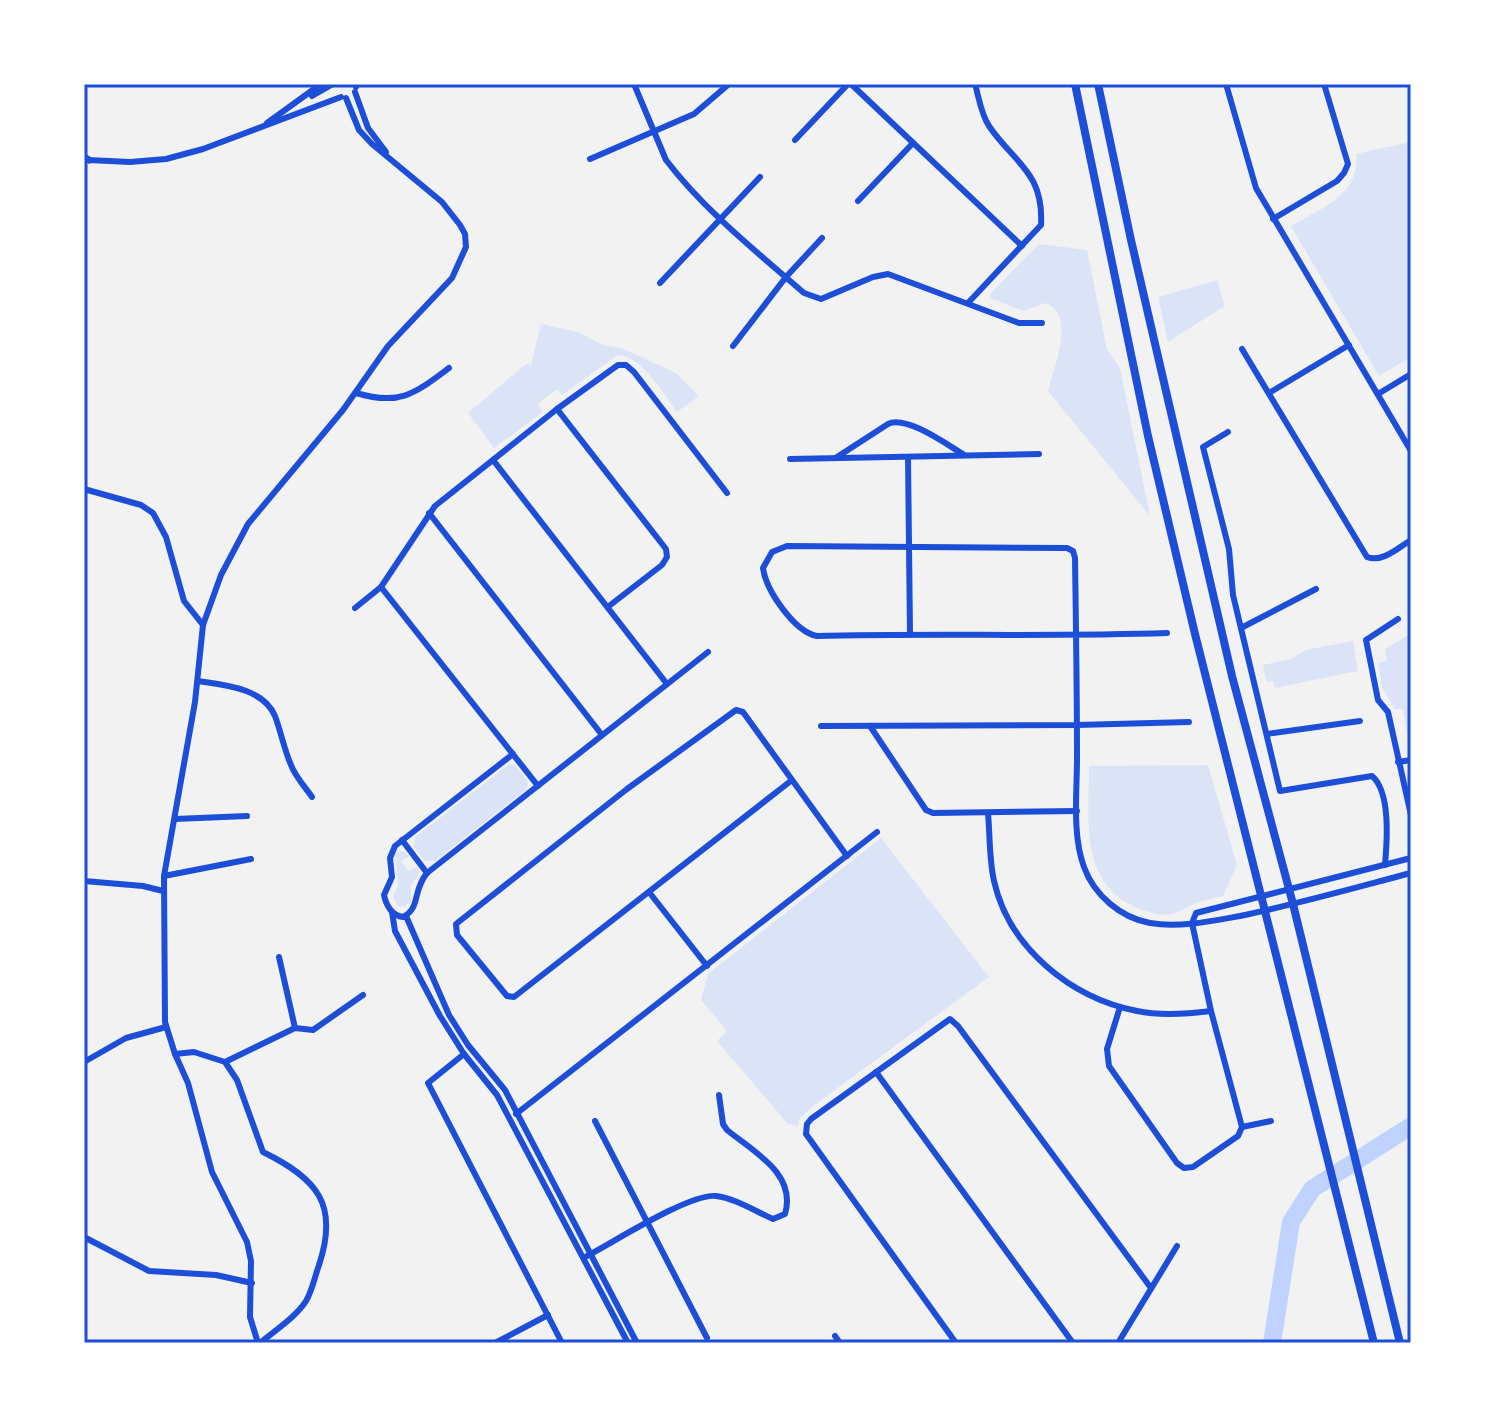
<svg xmlns="http://www.w3.org/2000/svg" width="1495" height="1427" font-family="'IBM Plex Serif',serif">
<style>
.green{fill:#dbe4f7}
.lines{fill:none;stroke-linecap:round;stroke-linejoin:round}
.river{stroke:#bfd3fe;stroke-width:18}
.minor{stroke:#1d4ed8;stroke-width:6}
.tertiary{stroke:#1d4ed8;stroke-width:7}
.secondary{stroke:#1d4ed8;stroke-width:8}
.neatline{fill:none;stroke:#1d4ed8;stroke-width:3}
</style>
<rect width="100%" height="100%" fill="#f2f2f2"/>
<!-- green -->
<g class="green">
<path d="M1411 142V357L1379 376 1291 226C1322 207 1360 196 1356 154Z"/>
<path d="M1039 244 1087 250 1107 349 1120 368 1150 516 1048 391C1054 368 1076 315 1046 303L1023 311 990 298 991 293Z"/>
<path d="M1217 280 1224 304 1223 307 1168 342 1158 297Z"/>
<path d="M541 324 578 332 603 345 622 348 676 373 699 396 677 412C664 394 642 357 618 355L562 395 557 389 538 404 543 412 494 448 468 413 526 364 531 365Z"/>
<path d="M1407 636 1411 643 1409 746 1403 709H1395L1382 688 1378 663 1387 660 1385 649Z"/>
<path d="M1353 641 1358 671 1275 688 1273 681 1266 682 1263 665 1291 659 1305 650Z"/>
<path d="M509 764 515 765 528 782 527 789 435 861H425L414 847 415 837Z"/>
<path d="M1208 765 1237 865 1223 896C1215 898 1207 899 1199 902 1189 905 1180 913 1170 914 1158 916 1144 911 1133 906 1079 880 1089 816 1089 766Z"/>
<path d="M881 838 989 977 813 1106 799 1119 798 1126 788 1124 717 1041 727 1031 701 1000 708 974Z"/>
<path d="M403 851 409 856 401 861 408 871 417 866 420 873 411 885V902L403 907 398 906 393 897 398 885 395 856 397 852Z"/>
</g>
<g class="lines">
<!-- river -->
<path class="river" d="M1272 1343 1291 1222 1312 1189 1411 1126"/>
<!-- minor -->
<g class="minor">
<path d="M634 84 666 160C704 210 757 252 804 293L821 299 873 277 888 274 1019 323H1042"/>
<path d="M851 84 1022 246"/>
<path d="M1226 84 1256 188 1411 451"/>
<path d="M356 87 357 84"/>
<path d="M355 92 368 128 386 152"/>
<path d="M312 96 333 84"/>
<path d="M267 123 321 84"/>
<path d="M795 140 848 84"/>
<path d="M590 159 694 114 729 84"/>
<path d="M88 160 130 162 166 159 203 149 341 97"/>
<path d="M858 201 913 143"/>
<path d="M1273 219 1337 181 1344 173 1348 164 1324 84"/>
<path d="M660 283 760 177"/>
<path d="M968 303 1041 225C1044 172 1014 163 989 126 981 114 979 98 975 84"/>
<path d="M733 346 786 277 822 238"/>
<path d="M1242 349 1367 557C1382 563 1398 548 1411 540"/>
<path d="M356 393C400 406 414 394 449 368"/>
<path d="M1269 393 1349 345"/>
<path d="M1378 394 1411 374"/>
<path d="M557 409 666 549 667 557 662 565 609 606"/>
<path d="M1228 432 1203 447 1229 549 1233 595 1280 791 1372 776C1391 792 1387 842 1385 865"/>
<path d="M837 457 888 424C906 415 946 444 963 454"/>
<path d="M908 457 910 634"/>
<path d="M790 459 1039 454"/>
<path d="M493 460 667 684"/>
<path d="M84 489 141 505 153 513 166 537 184 601 203 625"/>
<path d="M429 513 602 735"/>
<path d="M381 587 538 786"/>
<path d="M355 608 381 587 435 506 557 409 618 365H626L634 372 727 493"/>
<path d="M1398 619 1366 640 1378 700 1388 712 1411 815"/>
<path d="M1241 628 1316 589"/>
<path d="M1167 633C1051 637 934 633 817 636 795 632 766 591 763 568L772 552 787 546 1067 548 1073 551 1075 558C1076 625 1077 692 1077 758 1077 793 1072 835 1084 867 1094 895 1121 918 1150 923 1179 928 1212 921 1240 916 1298 904 1354 888 1411 873"/>
<path d="M198 681C225 685 263 688 275 716 281 732 284 749 291 765 295 776 305 787 312 797"/>
<path d="M821 726 1077 725 1189 722"/>
<path d="M870 726 926 810 933 813 1077 811"/>
<path d="M1267 734 1360 721"/>
<path d="M513 754 395 846 390 858 392 877 384 895C386 905 392 916 403 917 421 908 412 891 427 873L708 652"/>
<path d="M1398 762 1411 760"/>
<path d="M792 780 514 997 507 996 457 935 456 924 627 789 736 710 743 712 847 856"/>
<path d="M988 813C990 835 989 859 994 881 1009 948 1071 998 1137 1011 1161 1016 1187 1014 1211 1011"/>
<path d="M175 819 247 816"/>
<path d="M402 840 427 873"/>
<path d="M164 876 251 859"/>
<path d="M84 881 143 886 163 891"/>
<path d="M649 892 707 966"/>
<path d="M392 912 395 931 440 1016 464 1054 497 1095 628 1343"/>
<path d="M406 916 449 1015 468 1045 505 1090 637 1343"/>
<path d="M1192 923 1196 913 1411 858"/>
<path d="M279 957 295 1028"/>
<path d="M1120 1007 1107 1049 1109 1066 1177 1163 1184 1168 1193 1167 1238 1136 1242 1127 1211 1011 1192 923"/>
<path d="M175 1054 194 1052 225 1062 237 1080 263 1152C318 1179 339 1205 319 1265 315 1276 312 1291 306 1301 296 1317 274 1331 260 1343"/>
<path d="M464 1054 428 1083 562 1343"/>
<path d="M84 1062 126 1038 166 1027"/>
<path d="M225 1062 295 1028 313 1030 363 995"/>
<path d="M876 1072 1073 1343"/>
<path d="M516 1114 877 832"/>
<path d="M595 1121 707 1338"/>
<path d="M1242 1127 1271 1121"/>
<path d="M84 1237 149 1271 216 1275 252 1283"/>
<path d="M587 1256C614 1242 690 1193 716 1196 734 1198 755 1211 773 1219L785 1214C797 1174 754 1152 727 1130L723 1124 719 1095"/>
<path d="M835 1336 840 1343"/>
<path d="M258 1343 250 1317 251 1261 247 1242 212 1172 188 1083 175 1054 165 1022 164 876 195 702 203 625 221 575 248 524 343 410 388 346 452 278 466 247 465 234 460 225 442 202 372 144 359 130 346 98"/>
<path d="M495 1343 548 1315"/>
<path d="M956 1343 806 1134 807 1124 811 1119 950 1019 958 1026 1151 1288"/>
<path d="M1118 1343 1177 1246"/>
</g>
<!-- tertiary -->
<path class="tertiary" d="M84 157 89 160"/>
<!-- secondary -->
<g class="secondary">
<path d="M1075 84 1148 436 1195 634 1374 1343"/>
<path d="M1098 84 1131 240 1232 676 1293 904 1400 1343"/>
</g>
</g>
<!-- border -->
<rect width="1495" height="1427" fill="none" stroke="#ffffff" stroke-width="172"/>
<rect x="86" y="86" width="1323" height="1255" class="neatline"/>
</svg>
